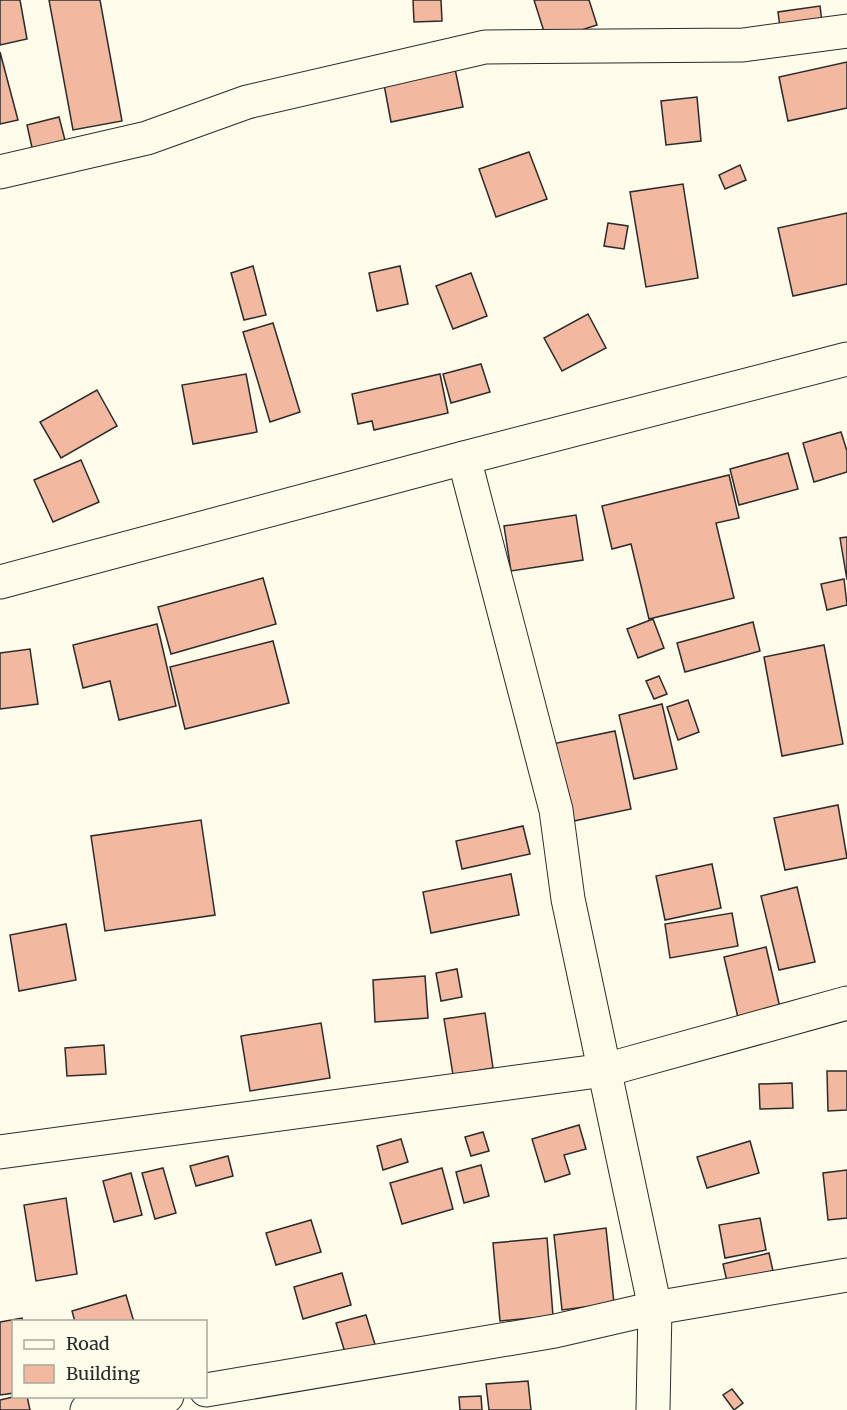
<svg xmlns="http://www.w3.org/2000/svg" width="847" height="1410" font-family="Merriweather,serif">
<style>
.building{fill:#f2b8a0;stroke:#2b2b2b;stroke-width:1.5}
.lines{fill:none;stroke-linecap:round;stroke-linejoin:round}
.street-casing{stroke:#2b2b2b;stroke-width:35}
.highway-casing{stroke:#2b2b2b;stroke-width:35}
.street{stroke:#fdfbea;stroke-width:33}
.highway{stroke:#fdfbea;stroke-width:33}
</style>
<rect width="100%" height="100%" fill="#fdfbea"/>
<!-- building -->
<g class="building">
<path d="M0 0H20L27 39 0 45Z"/>
<path d="M49 0H100L122 121 73 130Z"/>
<path d="M413 0H441L442 21 414 22Z"/>
<path d="M534 0H589L597 25 547 41Z"/>
<path d="M820 6 823 30 781 36 778 12Z"/>
<path d="M0 52 18 120 0 124Z"/>
<path d="M847 62V108L788 121 779 77Z"/>
<path d="M454 64 463 107 391 122 383 79Z"/>
<path d="M697 97 701 141 666 145 661 101Z"/>
<path d="M59 117 66 144 33 152 27 125Z"/>
<path d="M529 152 547 199 496 217 479 169Z"/>
<path d="M740 165 746 180 725 189 719 175Z"/>
<path d="M683 184 698 278 646 287 630 192Z"/>
<path d="M847 213V284L793 296 778 228Z"/>
<path d="M608 223 628 226 624 249 604 246Z"/>
<path d="M253 266 266 315 244 320 231 273Z"/>
<path d="M400 266 408 304 377 311 369 273Z"/>
<path d="M471 273 487 316 453 329 436 286Z"/>
<path d="M588 314 606 348 562 371 544 338Z"/>
<path d="M273 323 300 412 270 422 243 332Z"/>
<path d="M481 364 490 392 451 403 443 374Z"/>
<path d="M246 374 257 432 193 444 182 385Z"/>
<path d="M440 374 448 413 374 430 372 421 358 424 352 394Z"/>
<path d="M97 390 117 426 61 458 40 422Z"/>
<path d="M841 432 847 451V472L814 482 803 443Z"/>
<path d="M788 453 798 489 739 505 730 469Z"/>
<path d="M81 460 99 502 53 522 34 480Z"/>
<path d="M729 475 739 518 716 523 734 598 649 619 631 544 612 549 602 506Z"/>
<path d="M576 515 583 560 511 571 504 526Z"/>
<path d="M847 537V580L840 538Z"/>
<path d="M263 578 276 624 171 654 158 607Z"/>
<path d="M844 579 847 605 827 610 821 584Z"/>
<path d="M653 619 664 648 638 658 627 629Z"/>
<path d="M753 622 760 651 685 672 677 643Z"/>
<path d="M157 624 176 706 119 720 110 681 83 688 73 645Z"/>
<path d="M273 641 289 703 185 729 170 667Z"/>
<path d="M824 645 843 744 782 756 764 657Z"/>
<path d="M30 649 38 704 0 709V653Z"/>
<path d="M659 676 667 694 654 699 646 681Z"/>
<path d="M688 700 699 732 678 740 667 707Z"/>
<path d="M662 704 677 769 634 779 619 715Z"/>
<path d="M615 731 631 809 569 822 552 744Z"/>
<path d="M838 805 847 858 785 870 774 818Z"/>
<path d="M201 820 215 915 105 931 91 836Z"/>
<path d="M523 826 530 854 462 869 456 841Z"/>
<path d="M712 864 721 908 665 920 656 876Z"/>
<path d="M511 874 519 915 431 933 423 892Z"/>
<path d="M797 887 815 962 779 970 761 896Z"/>
<path d="M732 913 738 946 670 958 665 924Z"/>
<path d="M66 924 76 980 19 991 10 935Z"/>
<path d="M766 947 781 1012 739 1022 724 957Z"/>
<path d="M457 969 462 997 441 1001 436 973Z"/>
<path d="M425 976 428 1018 375 1022 373 980Z"/>
<path d="M485 1013 493 1068 453 1075 444 1019Z"/>
<path d="M321 1023 330 1078 250 1091 241 1036Z"/>
<path d="M104 1045 106 1074 67 1076 65 1048Z"/>
<path d="M827 1071H847V1110L828 1111Z"/>
<path d="M792 1083 793 1108 760 1109 759 1084Z"/>
<path d="M579 1125 586 1149 564 1155 570 1174 545 1182 532 1139Z"/>
<path d="M483 1132 489 1151 471 1156 465 1137Z"/>
<path d="M401 1139 408 1162 383 1170 377 1146Z"/>
<path d="M750 1141 759 1173 707 1188 697 1157Z"/>
<path d="M228 1156 233 1176 196 1186 190 1166Z"/>
<path d="M481 1165 489 1196 464 1203 456 1172Z"/>
<path d="M163 1168 176 1213 155 1219 142 1173Z"/>
<path d="M442 1168 453 1209 402 1224 390 1183Z"/>
<path d="M847 1170V1218L828 1220 823 1173Z"/>
<path d="M131 1173 142 1215 114 1222 103 1181Z"/>
<path d="M66 1198 77 1274 36 1281 24 1205Z"/>
<path d="M760 1218 766 1250 725 1258 719 1225Z"/>
<path d="M311 1220 321 1252 276 1265 266 1233Z"/>
<path d="M606 1228 614 1303 562 1310 554 1235Z"/>
<path d="M547 1238 553 1316 500 1321 493 1243Z"/>
<path d="M769 1253 775 1280 729 1290 723 1264Z"/>
<path d="M342 1273 351 1305 303 1319 294 1287Z"/>
<path d="M126 1295 134 1322H75L72 1311Z"/>
<path d="M366 1315 377 1351 347 1359 336 1323Z"/>
<path d="M22 1318 23 1322H14V1393L0 1395V1322Z"/>
<path d="M528 1381 531 1410H489L486 1384Z"/>
<path d="M732 1389 743 1403 734 1410 723 1395Z"/>
<path d="M17 1396H27L30 1410H0V1400Z"/>
<path d="M481 1396 482 1410H460L459 1397Z"/>
</g>
<g class="lines">
<defs>
<g id="street">
<path d="M0 172 147 138 247 102 485 47 743 45 847 31"/>
<path d="M464 458 556 810 568 899 655 1308 653 1410"/>
<path d="M0 1152 605 1070 847 1003"/>
<path d="M206 1390 555 1331 655 1308 847 1275"/>
<path d="M87 1410 167 1396"/>
</g>
<path id="highway" d="M0 582 464 458 847 359"/>
</defs>
<!-- street casing -->
<use href="#street" class="street-casing"/>
<!-- highway casing -->
<use href="#highway" class="highway-casing"/>
<!-- street -->
<use href="#street" class="street"/>
<!-- highway -->
<use href="#highway" class="highway"/>
</g>
<!-- legend -->
<rect x="12" y="1320" width="195" height="78" fill="#fdfbea" stroke="#a9a89e" stroke-width="1.5"/>
<rect x="24" y="1340" width="30" height="9" fill="#fdfbea" stroke="#a9a89e" stroke-width="1.5"/>
<text x="66" y="1350" font-size="18" fill="#2b2b2b">Road</text>
<rect x="24" y="1365" width="30" height="18" fill="#f2b8a0" stroke="#a9a89e" stroke-width="1.5"/>
<text x="66" y="1380" font-size="18" fill="#2b2b2b">Building</text>
</svg>
